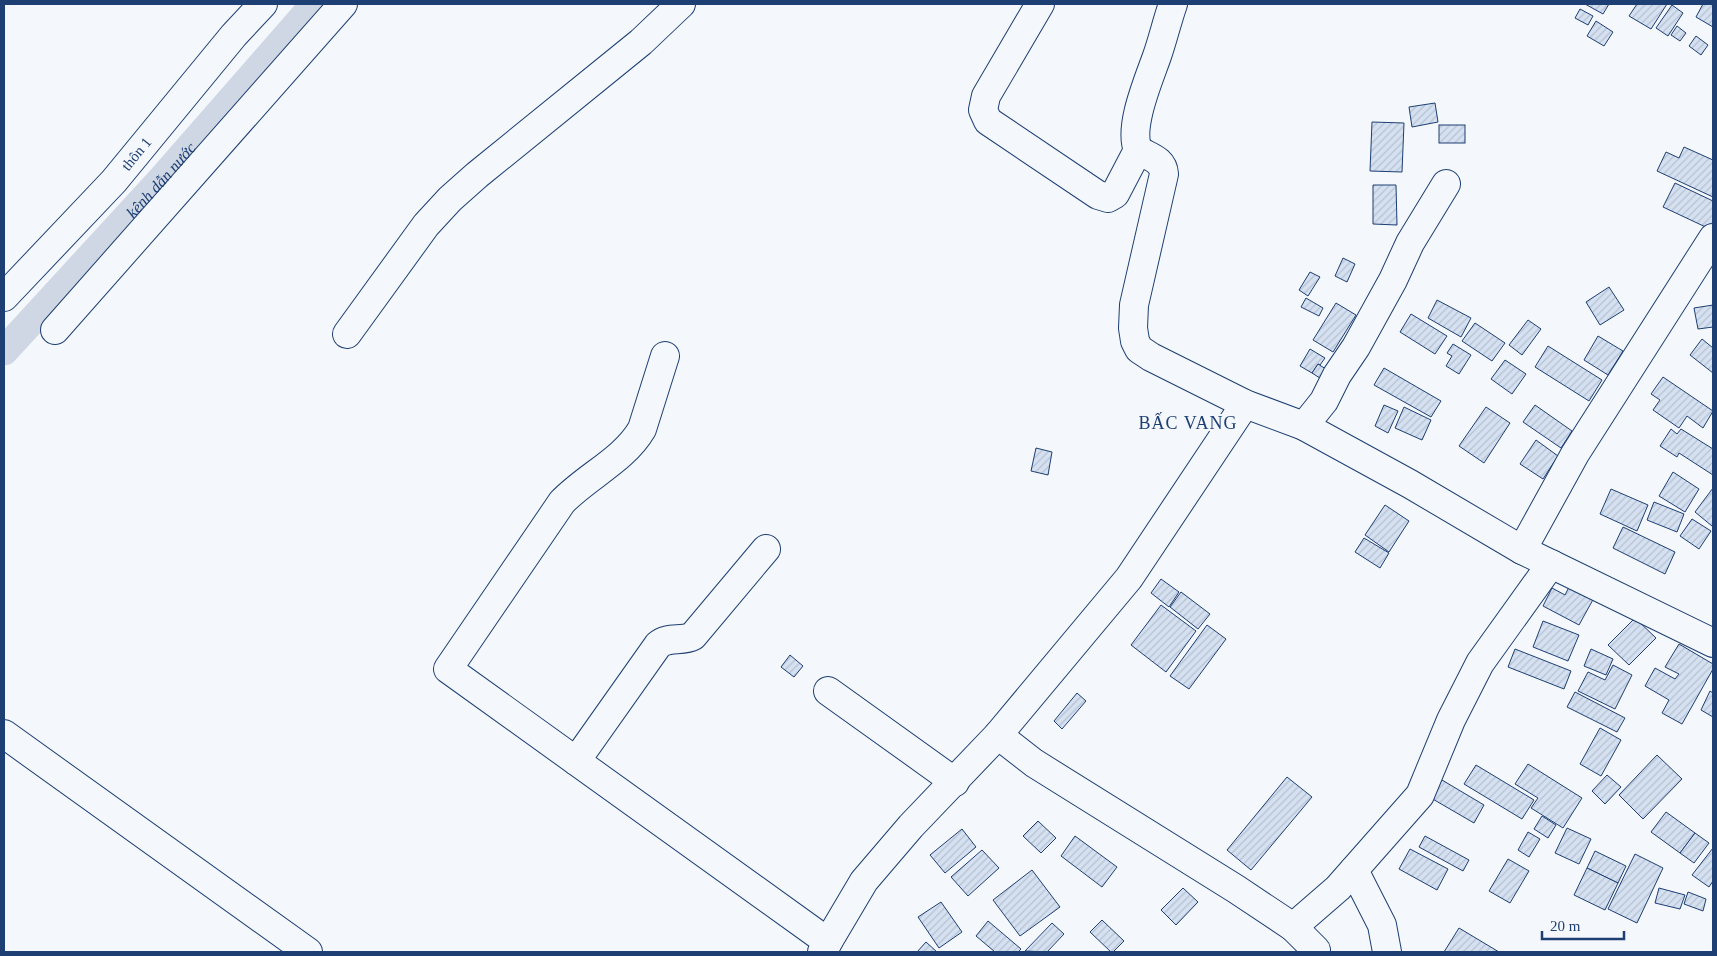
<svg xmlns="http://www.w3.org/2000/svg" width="1717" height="956" font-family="Georgia,serif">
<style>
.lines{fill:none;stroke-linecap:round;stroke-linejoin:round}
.canal{stroke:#cfd7e4;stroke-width:29}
.building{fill:url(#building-hatch);stroke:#1d3f73}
.minor-casing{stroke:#1d3f73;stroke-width:30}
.minor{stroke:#f4f7fb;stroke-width:28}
.labels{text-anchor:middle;stroke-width:4;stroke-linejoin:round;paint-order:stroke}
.street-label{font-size:15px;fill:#1d3f73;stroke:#f4f7fb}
.water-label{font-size:16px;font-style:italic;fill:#1d3f73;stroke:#f4f7fb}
.quarter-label{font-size:18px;letter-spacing:1px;fill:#1d3f73;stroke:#f4f7fb}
</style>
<defs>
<pattern id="building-hatch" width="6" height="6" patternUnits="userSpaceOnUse" patternTransform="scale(1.25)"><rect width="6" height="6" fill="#d5e0f0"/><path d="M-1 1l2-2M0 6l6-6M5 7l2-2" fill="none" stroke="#b6c1d1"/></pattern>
</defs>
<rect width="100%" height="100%" fill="#f4f7fb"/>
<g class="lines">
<!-- canal -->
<path class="canal" id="s1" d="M4 351 162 179 315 4"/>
</g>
<!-- building -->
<g class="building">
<path d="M1585 4H1609L1603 14Z"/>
<path d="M1637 4H1667L1651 29 1629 16Z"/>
<path d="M1703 4H1713V27L1696 17Z"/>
<path d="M1672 5 1683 13 1668 36 1656 28Z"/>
<path d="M1580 9 1593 16 1588 25 1575 18Z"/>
<path d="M1596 21 1613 32 1604 46 1587 36Z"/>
<path d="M1677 26 1686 33 1680 41 1671 35Z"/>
<path d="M1696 36 1708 45 1701 55 1689 46Z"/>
<path d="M1435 103 1438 122 1412 127 1409 107Z"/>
<path d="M1372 122 1404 123 1402 172 1370 171Z"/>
<rect x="1439" y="125" width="26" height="18"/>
<path d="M1684 147 1713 160V197L1657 171 1666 152 1679 158Z"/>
<path d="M1675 183 1713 201V227L1712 230 1663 207Z"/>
<path d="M1373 185H1396L1397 225 1373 224Z"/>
<path d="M1343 258 1355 264 1347 282 1335 276Z"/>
<path d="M1310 272 1320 277 1308 296 1299 290Z"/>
<path d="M1609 287 1624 310 1600 325 1586 302Z"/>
<path d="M1306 298 1323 308 1319 316 1301 307Z"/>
<path d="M1437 300 1471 318 1461 337 1428 318Z"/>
<path d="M1336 303 1356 315 1333 352 1313 340Z"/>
<path d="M1713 305V327L1698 329 1694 308Z"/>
<path d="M1411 314 1447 336 1435 354 1400 332Z"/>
<path d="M1528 320 1541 329 1522 355 1509 345Z"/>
<path d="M1475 323 1505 343 1492 361 1462 341Z"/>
<path d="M1598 336 1623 351 1608 375 1584 360Z"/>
<path d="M1702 339 1713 348V373L1690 355Z"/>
<path d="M1453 344 1471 355 1459 374 1446 366 1452 356 1447 353Z"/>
<path d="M1548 346 1602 380 1589 401 1535 367Z"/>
<path d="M1310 349 1325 358 1320 365 1318 364 1312 373 1300 366Z"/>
<path d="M1505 360 1526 374 1512 394 1491 379Z"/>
<path d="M1318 364 1329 371 1323 380 1312 373Z"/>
<path d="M1384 368 1441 401 1431 417 1374 385Z"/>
<path d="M1663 377 1713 411 1703 428 1687 416 1679 428 1653 410 1660 400 1651 394Z"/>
<path d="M1384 405 1398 411 1388 433 1375 426Z"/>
<path d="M1535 405 1572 431 1561 448 1523 422Z"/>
<path d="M1404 407 1431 420 1422 440 1395 428Z"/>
<path d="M1486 407 1510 423 1484 463 1459 446Z"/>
<path d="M1671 429 1677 434 1681 429 1713 449V475L1679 453 1677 457 1660 446Z"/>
<path d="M1536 440 1558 456 1543 479 1520 464Z"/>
<path d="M1036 448 1052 452 1048 475 1031 471Z"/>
<path d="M1673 472 1699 489 1685 512 1659 496Z"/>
<path d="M1713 488V525L1712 526 1695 512Z"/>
<path d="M1611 489 1648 505 1637 531 1600 514Z"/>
<path d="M1654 502 1684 514 1677 532 1647 520Z"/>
<path d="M1385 505 1409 521 1389 552 1365 535Z"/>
<path d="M1692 519 1711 531 1699 549 1680 536Z"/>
<path d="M1623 527 1675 552 1665 574 1613 548Z"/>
<path d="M1364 538 1389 553 1380 568 1355 552Z"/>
<path d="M1161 579 1179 592 1169 607 1151 593Z"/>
<path d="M1571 583 1595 596 1579 625 1543 606 1552 588 1565 595Z"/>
<path d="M1181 592 1210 614 1198 629 1170 607Z"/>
<path d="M1161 605 1196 631 1166 672 1131 645Z"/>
<path d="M1635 618 1656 638 1629 665 1608 645Z"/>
<path d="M1543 621 1579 635 1568 661 1533 647Z"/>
<path d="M1207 625 1226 639 1189 689 1170 676Z"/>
<path d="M1679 644 1713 664V669L1682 724 1662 713 1669 700 1645 686 1655 668 1675 679 1679 674 1665 667Z"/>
<path d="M1515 649 1571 671 1564 689 1508 667Z"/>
<path d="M1591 649 1613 659 1606 675 1584 666Z"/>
<path d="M790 655 803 666 794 677 781 667Z"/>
<path d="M1613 665 1632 675 1615 709 1578 691 1588 672 1605 680Z"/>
<path d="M1710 691 1713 693V717L1701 710Z"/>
<path d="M1575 692 1625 718 1617 732 1567 707Z"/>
<path d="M1077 693 1086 701 1062 729 1054 721Z"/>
<path d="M1600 728 1621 740 1601 776 1580 764Z"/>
<path d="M1657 755 1682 779 1643 819 1619 795Z"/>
<path d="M1528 764 1582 798 1563 828 1531 808 1538 798 1515 784Z"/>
<path d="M1476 765 1534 800 1522 819 1464 784Z"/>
<path d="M1607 775 1621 787 1605 804 1592 791Z"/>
<path d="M1287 777 1312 797 1251 870 1227 850Z"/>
<path d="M1442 780 1484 805 1474 823 1431 798Z"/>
<path d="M1666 812 1695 833 1680 853 1651 832Z"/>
<path d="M1542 816 1556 825 1548 838 1534 829Z"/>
<path d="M1038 821 1056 838 1041 853 1023 836Z"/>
<path d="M1567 828 1591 839 1579 864 1555 853Z"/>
<path d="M962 829 976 847 945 873 930 855Z"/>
<path d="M1528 832 1540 839 1529 857 1518 850Z"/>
<path d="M1695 833 1709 843 1694 863 1680 853Z"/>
<path d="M1075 836 1117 867 1102 887 1061 856Z"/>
<path d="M1425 836 1469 860 1463 871 1419 847Z"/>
<path d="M1713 848V881L1709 887 1692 875Z"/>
<path d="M1410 849 1448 869 1437 890 1399 869Z"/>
<path d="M982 850 999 868 968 896 951 877Z"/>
<path d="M1595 851 1626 866 1618 883 1587 868Z"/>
<path d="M1635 854 1663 868 1637 923 1608 909Z"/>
<path d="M1508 859 1529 871 1510 903 1489 891Z"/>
<path d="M1587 868 1618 883 1605 910 1574 895Z"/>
<path d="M1032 870 1060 907 1020 936 993 900Z"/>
<path d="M1183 888 1198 902 1176 925 1161 910Z"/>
<path d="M1659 888 1685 895 1680 909 1655 903Z"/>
<path d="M1688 892 1706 899 1703 911 1684 904Z"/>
<path d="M941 902 962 932 939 948 918 917Z"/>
<path d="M1102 920 1124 941 1113 952H1111L1090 932Z"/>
<path d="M988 921 1021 949 1018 952H995L976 936Z"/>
<path d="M1052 923 1064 934 1047 952 1025 951Z"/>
<path d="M1459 928 1499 952H1444Z"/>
<path d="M926 942 937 952H917Z"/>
</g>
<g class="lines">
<defs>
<g id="minor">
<path d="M1040 4 986 96 983 110 988 121 1098 195 1108 198 1115 194 1138 150C1128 127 1149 79 1157 56 1163 39 1167 21 1173 4"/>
<path d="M1138 150C1149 157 1163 159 1164 174L1134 305 1133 328 1135 341 1139 349 1151 357 1245 404 1304 426 1410 484 1522 550"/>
<path id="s2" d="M4 297 114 181 234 35 263 4"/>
<path d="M55 330 343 4"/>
<path d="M347 334 426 225 450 199 477 175 641 42 681 4"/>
<path d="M665 356 642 429C624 460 587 476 562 502L448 669 828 942"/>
<path d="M1304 426 1324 401 1337 375 1356 347 1393 280 1410 243 1446 184"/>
<path d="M1551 564 1713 643"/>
<path d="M828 691 955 782"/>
<path d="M4 734 308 952"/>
<path d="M998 735 1034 763 1236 889 1293 927 1338 888 1420 795 1451 720 1480 663 1551 564 1522 550 1575 454 1713 238"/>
<path d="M576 761 658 645C668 636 682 642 693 636L766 549"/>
<path d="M1354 870 1382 925 1387 952"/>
<path d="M1293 927 1316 950 1315 952"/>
<path d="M822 952 864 881 911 826 998 735 1129 578 1245 404"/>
</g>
</defs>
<!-- minor casing -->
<use href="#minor" class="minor-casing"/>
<!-- minor -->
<use href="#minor" class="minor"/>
</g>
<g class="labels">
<!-- street labels -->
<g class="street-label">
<text dy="5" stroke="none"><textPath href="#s2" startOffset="195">thôn 1</textPath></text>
</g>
<!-- water labels -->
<g class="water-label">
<text dy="6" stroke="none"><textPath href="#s1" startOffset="232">kênh dẫn nước</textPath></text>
</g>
<!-- quarter labels -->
<g class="quarter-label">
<text x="1188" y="429">BẤC VANG</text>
</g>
</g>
<!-- border -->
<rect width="1717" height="956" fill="none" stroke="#1d3f73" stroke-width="10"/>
<!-- scale -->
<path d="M1542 931v8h82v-8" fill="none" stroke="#1d3f73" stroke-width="2.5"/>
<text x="1550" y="931" font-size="15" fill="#1d3f73" stroke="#f4f7fb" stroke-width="4" paint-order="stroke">20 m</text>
</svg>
